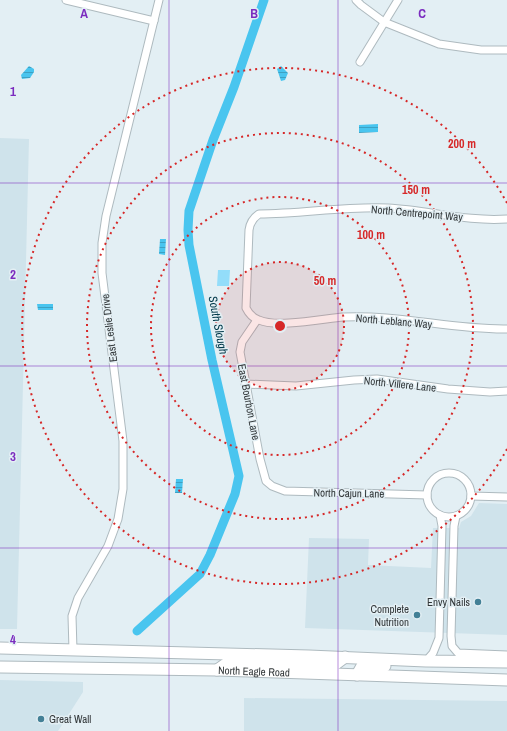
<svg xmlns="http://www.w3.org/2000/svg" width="507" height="731" font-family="'Archivo Narrow',sans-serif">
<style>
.built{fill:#cfe3eb}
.garden{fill:#93ddfa}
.water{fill:url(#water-rules)}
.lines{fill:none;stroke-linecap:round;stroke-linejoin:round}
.canal{stroke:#49c5ef;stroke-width:9}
.minor-casing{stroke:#aebabf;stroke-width:9}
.trunk-casing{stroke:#aebabf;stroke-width:13}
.minor{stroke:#fff;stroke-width:7}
.trunk{stroke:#fff;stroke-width:11}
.grid{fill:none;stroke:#7b2cbf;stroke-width:1;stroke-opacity:0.55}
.ring{fill:none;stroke:#d62828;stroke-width:2;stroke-dasharray:2 4}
.poi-dot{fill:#438096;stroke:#e3eff4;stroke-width:1.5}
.labels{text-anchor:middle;stroke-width:3;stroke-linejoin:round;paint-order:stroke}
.street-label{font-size:11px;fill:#323739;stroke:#e3eff4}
.poi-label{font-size:11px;fill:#323739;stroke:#e3eff4;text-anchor:end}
.water-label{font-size:12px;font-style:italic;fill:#003849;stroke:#e3eff4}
.grid-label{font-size:13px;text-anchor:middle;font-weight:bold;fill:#7b2cbf;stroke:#e3eff4;stroke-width:3;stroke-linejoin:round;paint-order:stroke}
.centre{fill:#d62828;stroke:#e3eff4;stroke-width:2}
.ring-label{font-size:12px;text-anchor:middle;font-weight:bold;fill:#d62828;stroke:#e3eff4;stroke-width:3;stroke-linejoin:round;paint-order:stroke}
</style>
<defs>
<pattern id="water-rules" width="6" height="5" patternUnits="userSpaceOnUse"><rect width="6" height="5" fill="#49c5ef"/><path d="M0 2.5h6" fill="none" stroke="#3da1c3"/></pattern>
</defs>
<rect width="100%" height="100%" fill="#e3eff4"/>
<!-- built -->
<g class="built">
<path d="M0 138 29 139 17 629H0Z"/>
<path d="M479 503 507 504V635L305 628 309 538 369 539 368 565 431 568 433 528H459L461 522 471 516Z"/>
<path d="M0 680 83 682V692L58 731H0Z"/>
<path d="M244 698 507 701V731H244Z"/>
</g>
<!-- garden -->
<path class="garden" d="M218 270H230L229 286H217Z"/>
<!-- water -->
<g class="water">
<path d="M29 66 34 69V72L30 78 22 79 21 75Z"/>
<path d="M281 66 288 73 285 80 281 81 277 69Z"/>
<path d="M378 124V132L359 133V125Z"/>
<path d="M160 239H166L165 255 159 254Z"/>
<path d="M37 304H53V310H38Z"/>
<path d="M176 479H183L182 493H175Z"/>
</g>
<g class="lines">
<!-- canal -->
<path class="canal" d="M137 631 200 574 210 555 235 494 239 476 212 360 189 245 188 230 189 211 213 140 234 87 264 0"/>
<defs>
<g id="minor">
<path d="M66 0 154 21"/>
<path d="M356 0 361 5 384 22 439 44 481 50H507"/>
<path d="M360 62 398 0"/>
<path d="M507 219C467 222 428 210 388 208 345 206 302 214 259 214 253 218 250 223 249 230L246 308C249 314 252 318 259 320 276 328 322 319 343 317 398 314 452 330 507 329"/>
<path d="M257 320 242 342 240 352 260 459 266 481 272 486 285 491 427 495"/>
<path d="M245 384 296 386 354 380 377 379 448 389 490 392 507 391"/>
<circle cx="449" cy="495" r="22"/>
<path d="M471 496 507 497"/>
<path d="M456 516 454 526 451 636 452 646 458 653 507 655"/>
<path d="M73 650 72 616 78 598 108 546 118 519 123 489V441L102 273V243L106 216 159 0"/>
<path d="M426 661 433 653 439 638 442 526 440 515"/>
</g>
<g id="trunk">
<path d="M0 648 309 656 426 661 507 662"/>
<path id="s1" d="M0 667 217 670 507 680"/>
<path d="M217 670 227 663 333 666 345 657"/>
<path d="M357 675 362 666H385"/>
</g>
</defs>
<!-- minor casing -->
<use href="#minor" class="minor-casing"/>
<!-- trunk casing -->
<use href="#trunk" class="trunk-casing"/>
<!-- minor -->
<use href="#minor" class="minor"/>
<!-- trunk -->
<use href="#trunk" class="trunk"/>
</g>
<!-- grid -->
<path class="grid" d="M169 0V731M338 0V731M0 183H507M0 366H507M0 548H507"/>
<!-- distance rings -->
<circle cx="280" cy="326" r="64" fill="#d62828" fill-opacity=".12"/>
<g class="ring">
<circle cx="280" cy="326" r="64"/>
<circle cx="280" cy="326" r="129"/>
<circle cx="280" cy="326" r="193"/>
<path d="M507 449A258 258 0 1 1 507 203"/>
</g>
<!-- markers -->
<g class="poi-dot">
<circle cx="478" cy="602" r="4"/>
<circle cx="417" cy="615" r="4"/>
<circle cx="41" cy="719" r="4"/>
</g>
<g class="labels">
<!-- street labels -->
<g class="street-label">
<text transform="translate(417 213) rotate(5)" y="4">North Centrepoint Way</text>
<text transform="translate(394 321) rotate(5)" y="4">North Leblanc Way</text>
<text transform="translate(109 328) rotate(-97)" y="4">East Leslie Drive</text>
<text transform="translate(400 384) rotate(6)" y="4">North Villere Lane</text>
<text transform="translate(249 402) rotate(79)" y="4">East Bourbon Lane</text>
<text transform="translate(349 493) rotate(1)" y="4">North Cajun Lane</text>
<text dy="4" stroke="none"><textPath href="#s1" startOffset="254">North Eagle Road</textPath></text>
</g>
<!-- poi labels -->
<g class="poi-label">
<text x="470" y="606">Envy Nails</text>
<text x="409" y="613">Complete<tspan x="409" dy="13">Nutrition</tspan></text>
<text x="49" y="723" text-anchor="start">Great Wall</text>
</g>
<!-- water labels -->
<g class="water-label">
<text transform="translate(218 325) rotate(79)" y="4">South Slough</text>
</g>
</g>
<g class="grid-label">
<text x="84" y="18">A</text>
<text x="254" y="18">B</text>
<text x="422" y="18">C</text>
<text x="13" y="96">1</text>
<text x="13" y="279">2</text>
<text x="13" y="461">3</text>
<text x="13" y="644">4</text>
</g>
<circle cx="280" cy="326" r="6" class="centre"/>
<g class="ring-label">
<text x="462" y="148">200 m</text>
<text x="416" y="194">150 m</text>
<text x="371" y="239">100 m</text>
<text x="325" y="285">50 m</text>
</g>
</svg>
